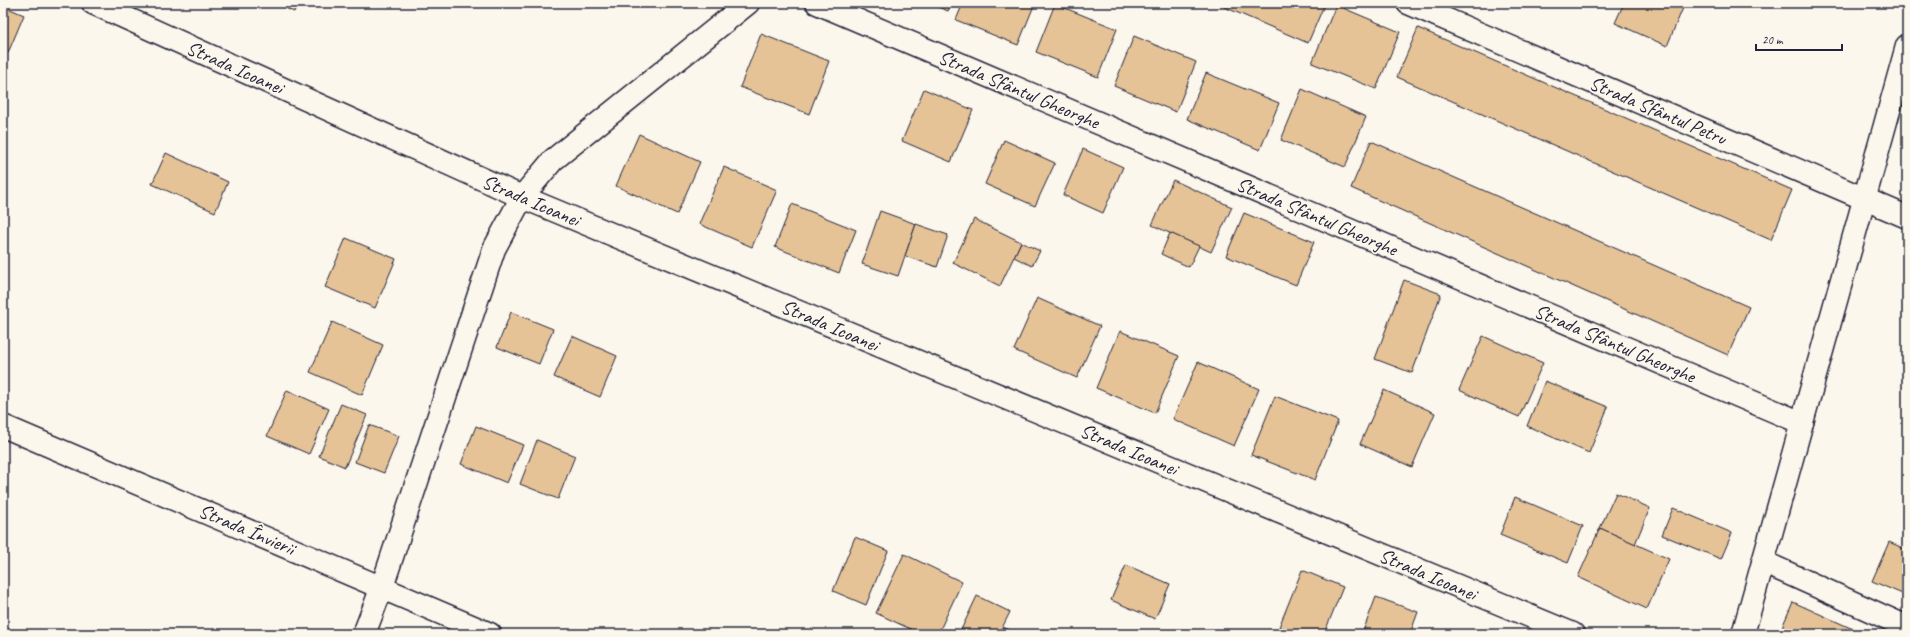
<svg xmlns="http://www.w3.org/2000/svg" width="1910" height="637" font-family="Caveat,sans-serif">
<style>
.building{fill:#e5c397;stroke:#22223b}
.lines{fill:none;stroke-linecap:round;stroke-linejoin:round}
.street-casing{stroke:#22223b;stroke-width:25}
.street{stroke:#fbf7ec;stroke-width:22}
.labels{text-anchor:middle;stroke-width:3.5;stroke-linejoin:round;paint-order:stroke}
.street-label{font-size:20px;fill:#22223b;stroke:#fbf7ec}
</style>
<rect width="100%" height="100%" fill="#fbf7ec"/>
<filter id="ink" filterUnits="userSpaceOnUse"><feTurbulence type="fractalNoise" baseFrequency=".025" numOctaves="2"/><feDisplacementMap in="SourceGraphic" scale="8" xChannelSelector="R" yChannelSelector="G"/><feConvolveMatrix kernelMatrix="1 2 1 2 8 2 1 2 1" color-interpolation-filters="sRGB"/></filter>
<g filter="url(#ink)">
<!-- building -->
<g class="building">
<path d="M275 3H298L294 12Z"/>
<path d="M928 3H952L948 11Z"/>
<path d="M963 3H1035L1018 45 956 20Z"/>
<path d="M1215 3H1325L1308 43Z"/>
<path d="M1624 3H1685L1667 46 1615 23Z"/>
<path d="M1055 4 1117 29 1098 77 1036 52Z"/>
<path d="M1336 5 1400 32 1376 89 1312 63Z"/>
<path d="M3 6 24 15 8 53 3 51Z"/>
<path d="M1418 28 1792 190 1771 240 1397 77Z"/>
<path d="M761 34 829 61 809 114 740 87Z"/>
<path d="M1134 36 1196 62 1176 112 1114 86Z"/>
<path d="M1206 73 1279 103 1260 150 1187 119Z"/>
<path d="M924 89 973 110 951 162 902 141Z"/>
<path d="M1302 89 1366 117 1345 167 1281 140Z"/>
<path d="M639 134 700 162 677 214 616 186Z"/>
<path d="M1004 140 1055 163 1035 206 985 184Z"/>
<path d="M1371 141 1749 307 1728 355 1351 188Z"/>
<path d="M1083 149 1123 167 1103 213 1063 195Z"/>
<path d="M166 153 228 182 215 212 152 184Z"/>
<path d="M724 167 777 190 752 247 699 224Z"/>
<path d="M1173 180 1232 207 1211 252 1152 225Z"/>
<path d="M792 204 856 230 839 273 775 247Z"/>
<path d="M880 211 916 224 898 276 862 264Z"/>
<path d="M1244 213 1314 242 1296 285 1226 256Z"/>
<path d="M974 219 1021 242 1000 286 953 263Z"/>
<path d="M916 224 948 235 937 267 905 256Z"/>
<path d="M1170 233 1199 246 1189 267 1161 254Z"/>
<path d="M346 238 396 259 375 308 325 287Z"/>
<path d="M1021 242 1040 251 1032 266 1014 257Z"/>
<path d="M1404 280 1441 294 1412 373 1375 359Z"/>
<path d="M1037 298 1100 326 1077 378 1014 350Z"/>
<path d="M511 312 553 329 539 364 497 347Z"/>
<path d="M332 322 383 345 362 395 310 372Z"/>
<path d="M1120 331 1179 356 1155 413 1096 388Z"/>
<path d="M572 336 617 356 600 397 554 377Z"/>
<path d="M1483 336 1543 363 1519 417 1459 390Z"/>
<path d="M1198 362 1259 389 1234 446 1173 419Z"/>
<path d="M1545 381 1608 407 1589 453 1527 426Z"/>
<path d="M287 390 329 409 309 454 267 436Z"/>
<path d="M1384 390 1435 413 1412 467 1360 444Z"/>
<path d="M1275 396 1338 421 1315 480 1251 455Z"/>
<path d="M341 404 367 415 345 467 319 456Z"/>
<path d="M369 425 399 436 384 473 355 462Z"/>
<path d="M476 426 523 445 507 483 461 464Z"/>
<path d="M537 440 575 456 558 499 520 484Z"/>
<path d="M1616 493 1650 508 1635 544 1600 528Z"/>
<path d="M1515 497 1583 526 1568 563 1500 535Z"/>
<path d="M1673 508 1732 533 1721 559 1662 535Z"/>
<path d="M1600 528 1669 559 1647 609 1578 577Z"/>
<path d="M855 537 888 551 866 605 833 591Z"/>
<path d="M1889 542 1907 550V596L1872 581Z"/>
<path d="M904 554 962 582 938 634H921L876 613Z"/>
<path d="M1126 565 1170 584 1155 619 1111 600Z"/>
<path d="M1302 570 1343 587 1324 634H1296L1279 627Z"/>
<path d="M977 596 1010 612 999 634H959Z"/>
<path d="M1376 597 1418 612 1410 634H1362Z"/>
<path d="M1793 602 1864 634H1779Z"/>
<path d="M1003 627 1018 634H999Z"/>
</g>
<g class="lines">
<defs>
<g id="street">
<path d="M93 3 522 197 1573 634"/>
<path d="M817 3 1802 423"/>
<path d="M1408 3 1907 217"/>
<path d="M3 426 490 634"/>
<path d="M1763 562 1907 627"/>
<path d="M364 634 382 587 494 249 522 197 553 160 748 3"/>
<path d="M1743 634 1907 46"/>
</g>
</defs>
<!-- street casing -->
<use href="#street" class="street-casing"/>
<!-- street -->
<use href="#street" class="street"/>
</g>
</g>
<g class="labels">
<!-- street labels -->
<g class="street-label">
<text transform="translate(235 67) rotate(24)" y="7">Strada Icoanei</text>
<text transform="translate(1019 89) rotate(23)" y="7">Strada Sfântul Gheorghe</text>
<text transform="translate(1658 110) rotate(23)" y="7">Strada Sfântul Petru</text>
<text transform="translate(531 200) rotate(23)" y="7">Strada Icoanei</text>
<text transform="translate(1317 216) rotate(23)" y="7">Strada Sfântul Gheorghe</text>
<text transform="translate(830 325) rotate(23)" y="7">Strada Icoanei</text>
<text transform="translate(1615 343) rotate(23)" y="7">Strada Sfântul Gheorghe</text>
<text transform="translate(1129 449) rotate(23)" y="7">Strada Icoanei</text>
<text transform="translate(247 529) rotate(23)" y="7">Strada Învierii</text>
<text transform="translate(1428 574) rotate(23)" y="7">Strada Icoanei</text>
</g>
</g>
<!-- margin -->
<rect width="1910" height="637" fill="none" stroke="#fbf7ec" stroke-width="16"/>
<rect x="8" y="8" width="1894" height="621" fill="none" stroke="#22223b" stroke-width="1.5" filter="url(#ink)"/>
<!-- scale -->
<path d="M1756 44v6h86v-6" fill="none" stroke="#22223b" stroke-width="2"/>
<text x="1762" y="44" font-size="12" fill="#22223b" stroke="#fbf7ec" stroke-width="3" paint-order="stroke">20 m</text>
</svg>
